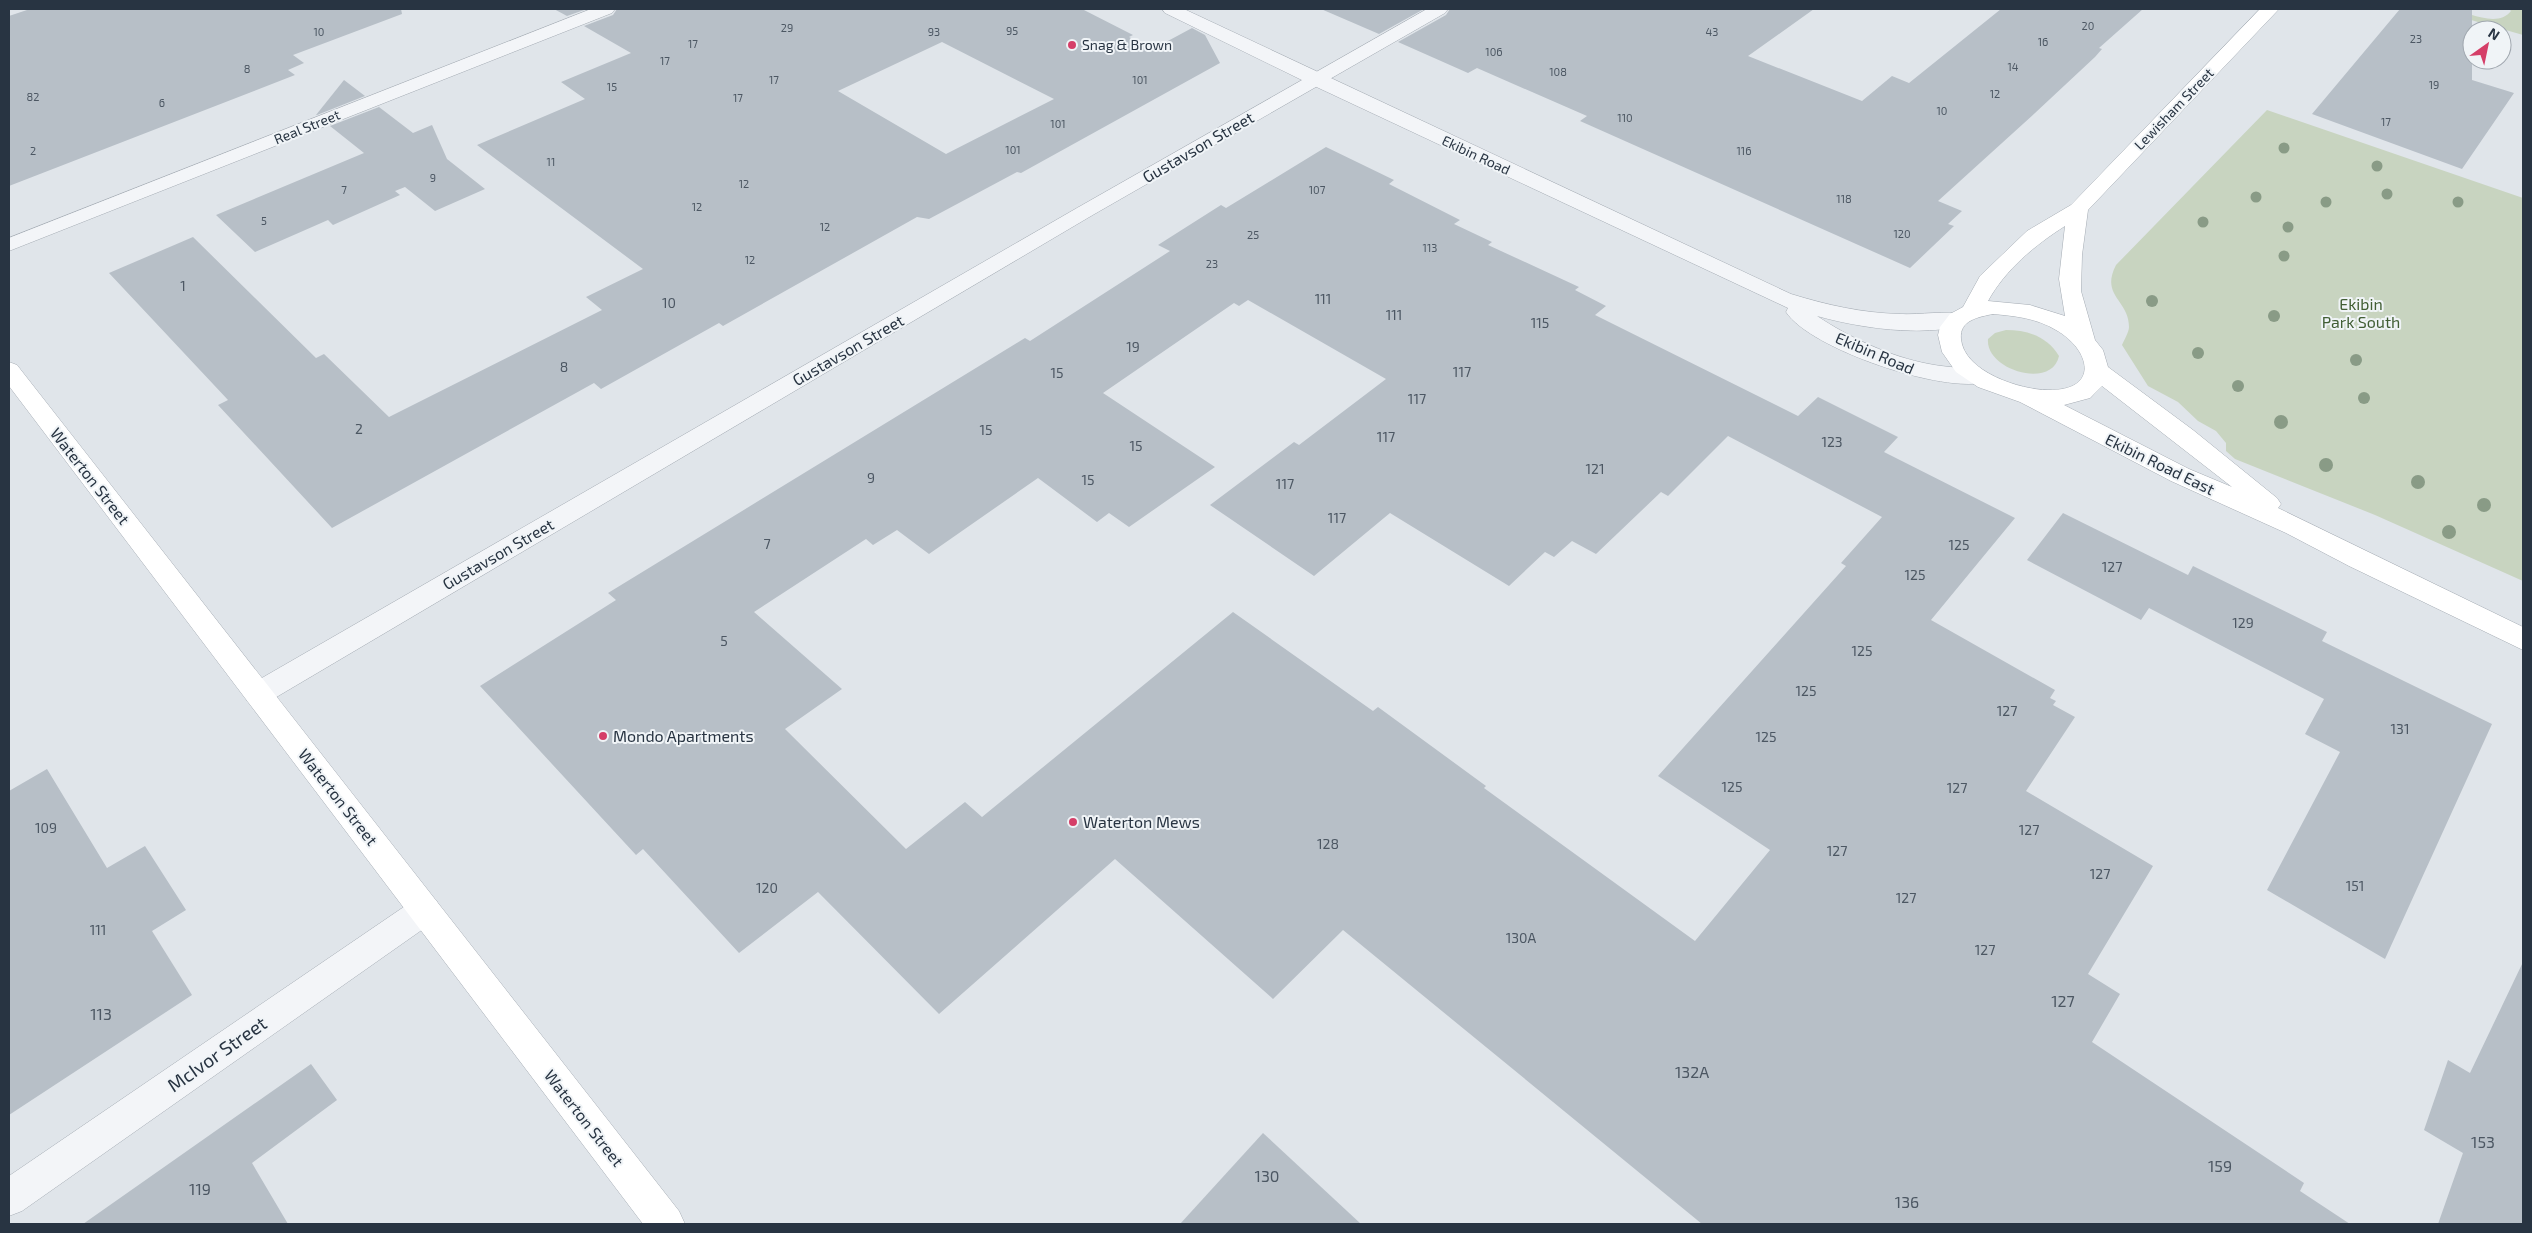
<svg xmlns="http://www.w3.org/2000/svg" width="2532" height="1233" font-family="'Exo 2',sans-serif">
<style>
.green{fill:#c8d4c0}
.building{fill:#b7bfc7;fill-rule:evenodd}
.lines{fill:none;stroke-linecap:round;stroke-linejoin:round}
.minor-casing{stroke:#a5acb4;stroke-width:1}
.tertiary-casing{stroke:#a5acb4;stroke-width:1}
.secondary-casing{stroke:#a5acb4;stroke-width:1}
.minor{fill:#f3f5f8;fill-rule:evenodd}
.tertiary{fill:#f3f5f8;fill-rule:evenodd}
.secondary{fill:#fff;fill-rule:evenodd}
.tree{fill:#899b86}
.poi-dot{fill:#d53e68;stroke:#f0f4f7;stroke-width:2}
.labels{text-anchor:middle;stroke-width:4;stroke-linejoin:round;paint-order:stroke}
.far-number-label{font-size:11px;fill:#4c5763}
.far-poi-label{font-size:14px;fill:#283442;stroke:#f0f4f7;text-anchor:start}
.far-street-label{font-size:14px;fill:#283442;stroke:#f0f4f7}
.number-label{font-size:14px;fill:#4c5763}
.street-label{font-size:16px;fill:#283442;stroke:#f0f4f7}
.park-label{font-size:16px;fill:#415e34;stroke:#f0f4f7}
.poi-label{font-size:16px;fill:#283442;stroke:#f0f4f7;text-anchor:start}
.near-number-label{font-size:16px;fill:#4c5763}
.near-street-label{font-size:19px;fill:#283442;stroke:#f0f4f7}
</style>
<rect width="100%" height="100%" fill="#e0e5ea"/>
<!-- green -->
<g class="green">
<path d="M2433 9C2439 9 2445 8 2450 9 2467 11 2497 29 2511 11L2509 9H2523V35Z"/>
<path d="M2267 110 2523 198V581L2375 515 2235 459 2226 451V443L2216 431 2198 421 2178 402 2148 386 2122 345C2124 340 2129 332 2129 327 2129 300 2100 296 2116 265Z"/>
<path d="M2006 330C2027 330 2047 336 2059 356 2052 390 1985 370 1988 339L1995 333Z"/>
</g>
<!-- building -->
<g class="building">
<path d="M30 9H401L402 14 293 55 304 63 288 70 295 75 9 186V16Z"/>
<path d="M554 9H587L567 16Z"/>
<path d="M617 9H1082L1133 35 1129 37 1153 49 1192 28 1205 35 1220 63 1021 173 1017 172 929 219 917 217 723 326 719 323 601 389 594 383 332 528 218 405 228 400 109 273 193 237 316 358 324 354 389 417 602 310 586 297 643 269 477 145 585 99 561 82 631 53 584 26 613 15ZM942 42 1054 99 946 154 838 91Z"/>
<path d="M1321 9H1424L1379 34Z"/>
<path d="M1450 9H1814L1748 56 1862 101 1892 76 1909 83 2001 9H2143L2099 48 2102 49 2095 57 2035 113 1938 201 1962 211 1948 224 1954 226 1910 268 1580 121 1587 116 1477 68 1468 73 1398 42 1446 15Z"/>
<path d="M2400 9H2472V80L2514 93 2462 169 2312 114Z"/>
<path d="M344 80 365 96 317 115H316Z"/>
<path d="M379 107 413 133 432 125 447 159 485 189 435 211 405 187 395 191 400 195 333 225 328 220 255 252 216 215 364 153 330 126Z"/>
<path d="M1326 147 1394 180 1389 184 1460 220 1454 224 1492 242 1488 245 1579 287 1575 290 1606 306 1595 315 1798 416 1818 397 1898 437 1884 452 2015 518 1931 620 2055 690 2050 698 2056 701 2053 705 2075 717 2026 791 2153 866 2088 974 2120 994 2092 1042 2304 1183 2300 1191 2350 1224H1702L1343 930 1273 999 1115 859 939 1014 818 892 739 953 643 849 636 855 480 686 616 600 608 593 1025 338 1030 341 1170 251 1158 245 1221 205 1226 208ZM1248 300 1386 379 1299 445 1294 442 1210 505 1314 576 1390 513 1509 586 1545 552 1554 557 1572 541 1596 554 1661 492 1668 496 1728 436 1882 517 1841 563 1846 566 1658 776 1770 850 1695 941 1484 788 1486 786 1378 707 1373 711 1233 612 982 817 965 802 906 849 785 729 842 689 754 612 866 539 873 545 897 530 929 554 1038 478 1097 522 1109 513 1129 527 1215 467 1103 393 1234 303 1239 306Z"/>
<path d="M2063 513 2188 575 2193 566 2327 632 2322 641 2492 724 2385 959 2267 890 2340 752 2305 734 2324 699 2149 608 2141 620 2027 560Z"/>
<path d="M47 769 107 868 145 846 186 910 152 931 192 995 9 1115V791Z"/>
<path d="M2523 962V1224H2438L2463 1153 2424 1130 2448 1060 2470 1073Z"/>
<path d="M311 1064 337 1100 252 1163 288 1224H83Z"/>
<path d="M1263 1133 1361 1224H1180Z"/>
</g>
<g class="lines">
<defs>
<g id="minor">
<path d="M591 9H615L612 13 9 251V238Z"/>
<path d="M1427 9H1448L1445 13 1091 216 268 702 258 706 248 702 244 694 248 686 1077 208Z"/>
<path d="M425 895 436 900 441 910 436 920 22 1211 9 1216V1176L414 900Z"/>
</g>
<path id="tertiary" d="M1162 9H1184L1791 294C1827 305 1862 313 1900 314 1921 315 1945 310 1965 315L1968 320 1965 325C1921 337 1860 328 1817 316 1850 338 1891 357 1929 364 1948 368 1968 367 1986 372L1990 377 1986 382C1944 394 1810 349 1786 312L1788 308 1308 83 1165 13Z"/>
<g id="secondary">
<path d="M2260 9H2279L2088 210 2082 255 2081 291 2095 340 2103 350 2108 367 2193 430 2277 498 2281 504 2278 508 2523 627V650L2349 566 2286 533 2171 481 2020 402 1978 387 1956 372 1942 352 1938 335 1940 327 1950 314 1963 307 1980 276 2027 231 2071 205ZM2065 226 2059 279 2065 316 2030 305 1988 301C2005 270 2035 245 2065 226ZM1993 314C2015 316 2036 318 2056 330 2091 350 2100 391 2048 390 2021 390 1964 372 1961 339 1959 320 1979 317 1993 314ZM2102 386 2232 487 2189 469 2064 405 2090 398Z"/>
<path d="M9 362 17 365 679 1211 685 1224H643L9 386Z"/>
</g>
</defs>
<!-- minor casing -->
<use href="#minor" class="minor-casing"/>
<!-- tertiary casing -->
<use href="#tertiary" class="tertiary-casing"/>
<!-- secondary casing -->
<use href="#secondary" class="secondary-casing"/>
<!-- minor -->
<use href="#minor" class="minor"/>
<!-- tertiary -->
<use href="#tertiary" class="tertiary"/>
<!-- secondary -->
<use href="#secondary" class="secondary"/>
</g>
<!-- trees -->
<g class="tree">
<circle cx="2284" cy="148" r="5.5"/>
<circle cx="2377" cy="166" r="5.5"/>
<circle cx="2387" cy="194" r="5.5"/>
<circle cx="2256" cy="197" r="5.5"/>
<circle cx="2326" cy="202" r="5.5"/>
<circle cx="2458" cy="202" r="5.5"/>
<circle cx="2203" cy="222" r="5.5"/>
<circle cx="2288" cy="227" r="5.5"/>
<circle cx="2284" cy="256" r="5.5"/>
<circle cx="2152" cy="301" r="6"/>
<circle cx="2274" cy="316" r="6"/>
<circle cx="2198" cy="353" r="6"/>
<circle cx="2356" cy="360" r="6"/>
<circle cx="2238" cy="386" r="6"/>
<circle cx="2364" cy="398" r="6"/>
<circle cx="2281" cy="422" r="7"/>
<circle cx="2326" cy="465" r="7"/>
<circle cx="2418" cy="482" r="7"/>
<circle cx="2484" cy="505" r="7"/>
<circle cx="2449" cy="532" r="7"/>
</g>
<!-- markers -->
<g class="poi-dot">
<circle cx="1072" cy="45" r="5"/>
<circle cx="603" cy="736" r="5"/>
<circle cx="1073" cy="822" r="5"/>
</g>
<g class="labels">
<!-- far-number labels -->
<g class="far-number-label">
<text x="2088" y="30">20</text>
<text x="787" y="32">29</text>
<text x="1012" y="35">95</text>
<text x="319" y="36">10</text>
<text x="934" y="36">93</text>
<text x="1712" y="36">43</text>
<text x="2416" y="43">23</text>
<text x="2043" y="46">16</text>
<text x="693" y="48">17</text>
<text x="1494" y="56">106</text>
<text x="665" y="65">17</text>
<text x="2013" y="71">14</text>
<text x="247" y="73">8</text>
<text x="1558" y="76">108</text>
<text x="774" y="84">17</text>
<text x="1140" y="84">101</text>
<text x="2434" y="89">19</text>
<text x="612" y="91">15</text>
<text x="1995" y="98">12</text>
<text x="33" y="101">82</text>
<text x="738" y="102">17</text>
<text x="162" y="107">6</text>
<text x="1942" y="115">10</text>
<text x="1625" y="122">110</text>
<text x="2386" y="126">17</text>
<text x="1058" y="128">101</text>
<text x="1013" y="154">101</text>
<text x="33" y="155">2</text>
<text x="1744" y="155">116</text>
<text x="551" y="166">11</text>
<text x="433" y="182">9</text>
<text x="744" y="188">12</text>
<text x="344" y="194">7</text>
<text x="1317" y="194">107</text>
<text x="1844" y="203">118</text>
<text x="697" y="211">12</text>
<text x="264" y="225">5</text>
<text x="825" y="231">12</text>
<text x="1902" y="238">120</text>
<text x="1253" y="239">25</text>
<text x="1430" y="252">113</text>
<text x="750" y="264">12</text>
<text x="1212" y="268">23</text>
</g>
<!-- far-poi labels -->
<g class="far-poi-label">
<text x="1082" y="50">Snag &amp; Brown</text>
</g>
<!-- far-street labels -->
<g class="far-street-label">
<text transform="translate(2174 109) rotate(-46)" y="5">Lewisham Street</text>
<text transform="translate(307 127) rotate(-22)" y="5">Real Street</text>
<text transform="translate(1476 155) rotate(25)" y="5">Ekibin Road</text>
</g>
<!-- number labels -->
<g class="number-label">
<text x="183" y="291">1</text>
<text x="1323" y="304">111</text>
<text x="669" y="308">10</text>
<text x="1394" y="320">111</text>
<text x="1540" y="328">115</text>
<text x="1133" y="352">19</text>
<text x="564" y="372">8</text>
<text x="1462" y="377">117</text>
<text x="1057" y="378">15</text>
<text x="1417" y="404">117</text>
<text x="359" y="434">2</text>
<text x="986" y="435">15</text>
<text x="1386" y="442">117</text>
<text x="1832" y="447">123</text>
<text x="1136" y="451">15</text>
<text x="1595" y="474">121</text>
<text x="871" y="483">9</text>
<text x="1088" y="485">15</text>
<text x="1285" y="489">117</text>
<text x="1337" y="523">117</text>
<text x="767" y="549">7</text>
<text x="1959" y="550">125</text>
<text x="2112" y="572">127</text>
<text x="1915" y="580">125</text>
<text x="2243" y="628">129</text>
<text x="724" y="646">5</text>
<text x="1862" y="656">125</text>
<text x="1806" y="696">125</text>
<text x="2007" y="716">127</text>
<text x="2400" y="734">131</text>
<text x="1766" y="742">125</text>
<text x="1732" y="792">125</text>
<text x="1957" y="793">127</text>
<text x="46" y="833">109</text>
<text x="2029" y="835">127</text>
<text x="1328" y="849">128</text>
<text x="1837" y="856">127</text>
<text x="2100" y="879">127</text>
<text x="2355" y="891">151</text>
<text x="767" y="893">120</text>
<text x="1906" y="903">127</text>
<text x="98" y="935">111</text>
<text x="1521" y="943">130A</text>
<text x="1985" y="955">127</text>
</g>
<!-- street labels -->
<g class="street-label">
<text transform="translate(1198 147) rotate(-30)" y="6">Gustavson Street</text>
<text transform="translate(848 350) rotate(-30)" y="6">Gustavson Street</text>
<text transform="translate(1875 353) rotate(23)" y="6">Ekibin Road</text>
<text transform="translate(2160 464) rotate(26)" y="6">Ekibin Road East</text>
<text transform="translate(90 476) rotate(52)" y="6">Waterton Street</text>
<text transform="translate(498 554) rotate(-30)" y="6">Gustavson Street</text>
<text transform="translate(338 797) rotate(52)" y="6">Waterton Street</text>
<text transform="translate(584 1118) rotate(52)" y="6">Waterton Street</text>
</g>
<!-- park labels -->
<g class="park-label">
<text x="2361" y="310">Ekibin<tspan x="2361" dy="18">Park South</tspan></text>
</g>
<!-- poi labels -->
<g class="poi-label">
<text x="613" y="742">Mondo Apartments</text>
<text x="1083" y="828">Waterton Mews</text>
</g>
<!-- near-number labels -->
<g class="near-number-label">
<text x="2063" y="1007">127</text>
<text x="101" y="1020">113</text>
<text x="1692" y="1078">132A</text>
<text x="2483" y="1148">153</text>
<text x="2220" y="1172">159</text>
<text x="1267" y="1182">130</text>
<text x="200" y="1195">119</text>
<text x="1907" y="1208">136</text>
</g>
<!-- near-street labels -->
<g class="near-street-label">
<text transform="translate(217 1054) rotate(-35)" y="7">McIvor Street</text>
</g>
</g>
<!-- border -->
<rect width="2532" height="1233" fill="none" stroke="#283442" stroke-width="20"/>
<!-- north arrow -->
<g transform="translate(2487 45) rotate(33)"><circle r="24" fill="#f0f4f7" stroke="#a0a7af"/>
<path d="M0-4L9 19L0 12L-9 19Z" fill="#d53e68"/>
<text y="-8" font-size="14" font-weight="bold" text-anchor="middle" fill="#283442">N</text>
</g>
</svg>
